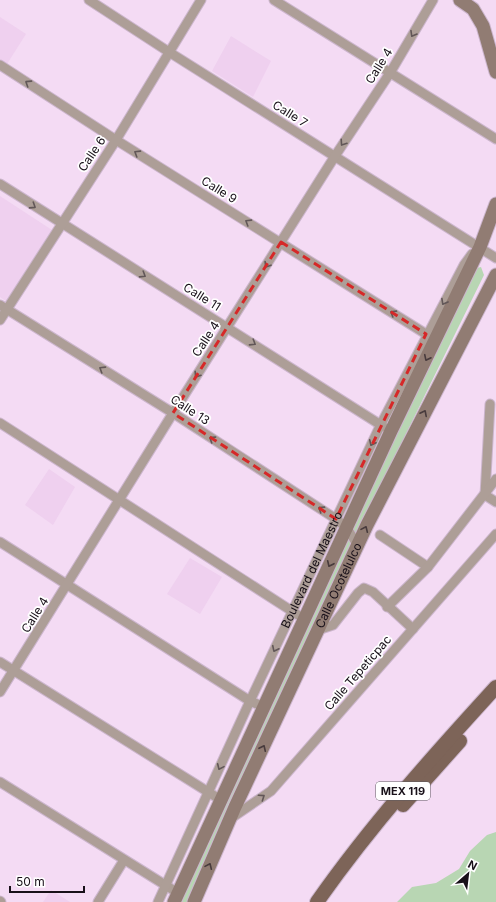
<svg xmlns="http://www.w3.org/2000/svg" width="496" height="902" font-family="Inter,sans-serif">
<style>
.built{fill:#efd0ef}
.green{fill:#b8d6b3}
.lines{fill:none;stroke-linecap:round;stroke-linejoin:round}
.minor-casing{stroke:#ccb6cd;stroke-width:11}
.secondary-casing{stroke:#ccb6cd;stroke-width:15}
.primary-casing{stroke:#ccb6cd;stroke-width:16}
.minor{stroke:#ad9e97;stroke-width:9}
.secondary{stroke:#917c73;stroke-width:13}
.primary{stroke:#7d6458;stroke-width:14}
.oneway{stroke:#625758}
.oneway2{stroke:#483b3d}
.marked{fill:none;stroke:#d62828;stroke-width:3;stroke-dasharray:8 5;stroke-linejoin:round}
.labels{text-anchor:middle;stroke-width:3.5;stroke-linejoin:round;paint-order:stroke}
.shield{fill:#fff;stroke:#5d585e;stroke-width:1}
.shield-label{font-size:11px;font-weight:bold;fill:#181019}
.street-label{font-size:12px;fill:#181019;stroke:#fff}
</style>
<rect width="100%" height="100%" fill="#f4dbf4"/>
<!-- built -->
<g class="built">
<path d="M0 17 26 34 7 64 0 59Z"/>
<path d="M231 36 271 61 253 97 212 71Z"/>
<path d="M0 196 52 230 6 301 0 297Z"/>
<path d="M49 469 75 487 53 525 25 505Z"/>
<path d="M190 558 222 577 200 614 167 594Z"/>
<path d="M51 890 70 902H43Z"/>
</g>
<!-- green -->
<g class="green">
<path d="M481 267 484 275C382 482 280 690 187 902H177L473 269Z"/>
<path d="M496 832V902H397L412 887 436 883 459 869 470 851 487 835Z"/>
</g>
<g class="lines">
<defs>
<g id="minor">
<path d="M89 0 169 52 496 258"/>
<path d="M274 0 496 139"/>
<path d="M0 65 116 140 426 334"/>
<path d="M0 184 384 427"/>
<path d="M0 305 173 413 336 519 347 528 358 546"/>
<path d="M0 320 116 140 201 0"/>
<path d="M0 423 298 615"/>
<path d="M485 495 490 404"/>
<path d="M485 495 496 502"/>
<path d="M380 535 428 567"/>
<path d="M0 542 250 701 264 707"/>
<path d="M387 607 428 567 496 479"/>
<path d="M318 630 333 625 358 593 364 588 373 592 413 629"/>
<path d="M0 662 221 800"/>
<path d="M0 692 173 413 335 156 390 73 433 0"/>
<path d="M0 782 178 893"/>
<path d="M230 819 271 791 496 534"/>
<path d="M0 901 1 902"/>
<path d="M98 902 124 860"/>
<path id="s1" d="M158 902 250 701 381 424 464 265 472 254"/>
</g>
<g id="secondary">
<path d="M460 0 473 9 483 26 496 72"/>
<path d="M174 902 391 431 480 247 496 204"/>
<path id="s2" d="M194 902 235 807 367 525 496 275"/>
</g>
<g id="primary">
<path d="M403 805 460 741"/>
<path d="M317 902C371 825 433 756 496 687"/>
</g>
</defs>
<!-- minor casing -->
<use href="#minor" class="minor-casing"/>
<!-- secondary casing -->
<use href="#secondary" class="secondary-casing"/>
<!-- primary casing -->
<use href="#primary" class="primary-casing"/>
<!-- minor -->
<use href="#minor" class="minor"/>
<!-- secondary -->
<use href="#secondary" class="secondary"/>
<!-- primary -->
<use href="#primary" class="primary"/>
</g>
<!-- one-way arrows -->
<defs><path id="oneway-chevron" d="M-2-3.5L2.5 0L-2 3.5" fill="none" stroke-width="1.6" stroke-linecap="round" stroke-linejoin="round"/></defs>
<g class="oneway">
<use href="#oneway-chevron" transform="translate(413 34) rotate(120)"/>
<use href="#oneway-chevron" transform="translate(28 83) rotate(-147)"/>
<use href="#oneway-chevron" transform="translate(343 143) rotate(124)"/>
<use href="#oneway-chevron" transform="translate(137 153) rotate(-148)"/>
<use href="#oneway-chevron" transform="translate(33 206) rotate(33)"/>
<use href="#oneway-chevron" transform="translate(248 222) rotate(-148)"/>
<use href="#oneway-chevron" transform="translate(267 265) rotate(122)"/>
<use href="#oneway-chevron" transform="translate(143 275) rotate(32)"/>
<use href="#oneway-chevron" transform="translate(444 302) rotate(119)"/>
<use href="#oneway-chevron" transform="translate(393 313) rotate(-148)"/>
<use href="#oneway-chevron" transform="translate(253 343) rotate(32)"/>
<use href="#oneway-chevron" transform="translate(102 369) rotate(-148)"/>
<use href="#oneway-chevron" transform="translate(197 375) rotate(123)"/>
<use href="#oneway-chevron" transform="translate(212 439) rotate(-147)"/>
<use href="#oneway-chevron" transform="translate(372 443) rotate(115)"/>
<use href="#oneway-chevron" transform="translate(321 509) rotate(-147)"/>
<use href="#oneway-chevron" transform="translate(275 649) rotate(116)"/>
<use href="#oneway-chevron" transform="translate(220 767) rotate(114)"/>
<use href="#oneway-chevron" transform="translate(262 797) rotate(-34)"/>
</g>
<g class="oneway2">
<use href="#oneway-chevron" transform="translate(427 358) rotate(116)"/>
<use href="#oneway-chevron" transform="translate(424 413) rotate(-63)"/>
<use href="#oneway-chevron" transform="translate(365 529) rotate(-66)"/>
<use href="#oneway-chevron" transform="translate(330 564) rotate(115)"/>
<use href="#oneway-chevron" transform="translate(263 748) rotate(-65)"/>
<use href="#oneway-chevron" transform="translate(209 866) rotate(-66)"/>
</g>
<!-- marked area -->
<path class="marked" d="M281 242 426 334 336 519 173 413Z"/>
<g class="labels">
<!-- shield labels -->
<rect class="shield" x="376" y="782" width="54" height="18" rx="3"/>
<g class="shield-label">
<text x="403" y="795">MEX 119</text>
</g>
<!-- street labels -->
<g class="street-label">
<text transform="translate(379 66) rotate(-58)" y="4">Calle 4</text>
<text transform="translate(290 114) rotate(32)" y="4">Calle 7</text>
<text transform="translate(92 154) rotate(-56)" y="4">Calle 6</text>
<text transform="translate(219 190) rotate(32)" y="4">Calle 9</text>
<text transform="translate(202 297) rotate(32)" y="4">Calle 11</text>
<text transform="translate(206 339) rotate(-57)" y="4">Calle 4</text>
<text transform="translate(190 410) rotate(33)" y="4">Calle 13</text>
<text dy="4" stroke="none"><textPath href="#s1" startOffset="366">Boulevard del Maestro</textPath></text>
<text dy="4" stroke="none"><textPath href="#s2" startOffset="348">Calle Ocotelulco</textPath></text>
<text transform="translate(35 615) rotate(-58)" y="4">Calle 4</text>
<text transform="translate(358 673) rotate(-49)" y="4">Calle Tepeticpac</text>
</g>
</g>
<!-- north arrow -->
<g transform="translate(468 874) rotate(28)" stroke="#ffffff" stroke-width="3" paint-order="stroke">
<path d="M0-3L7 15L0 10L-7 15Z" fill="#181019"/>
<text y="-6" font-size="11" font-weight="bold" text-anchor="middle" fill="#181019">N</text>
</g>
<!-- scale -->
<path d="M10 886v6h74v-6" fill="none" stroke="#181019" stroke-width="2"/>
<text x="16" y="886" font-size="12" fill="#181019" stroke="#ffffff" stroke-width="3" paint-order="stroke">50 m</text>
</svg>
